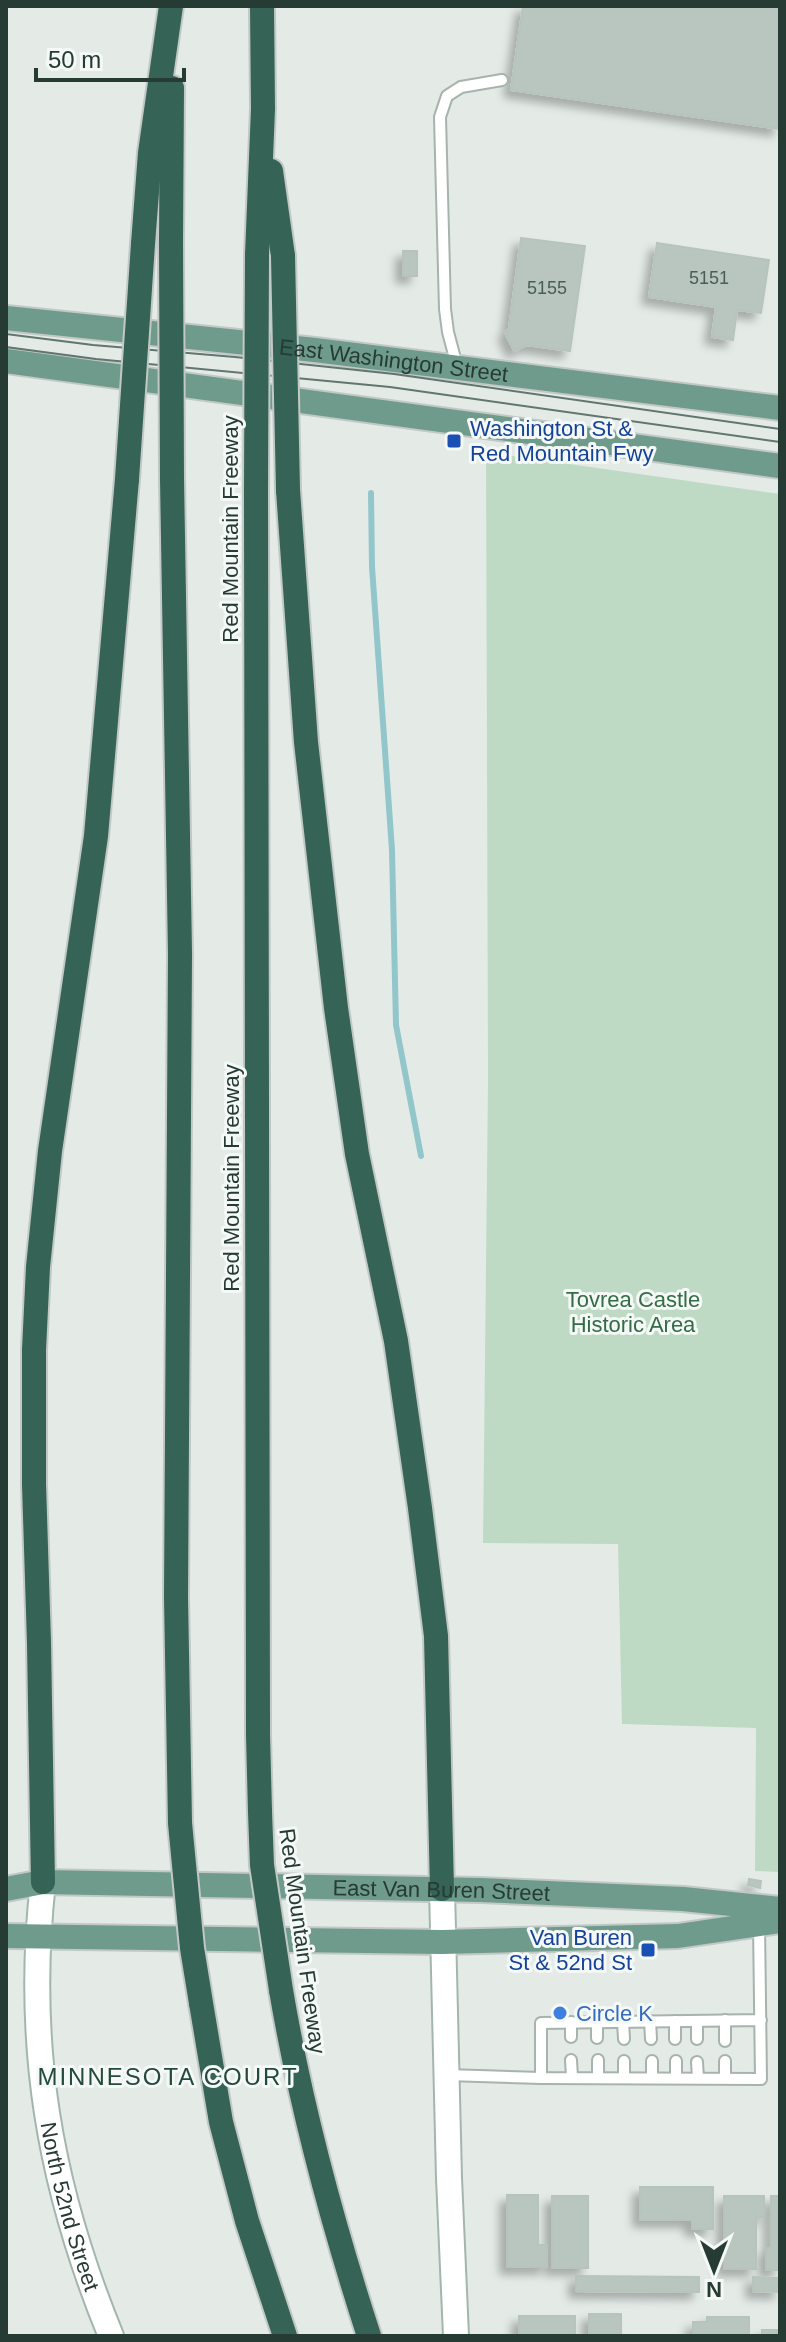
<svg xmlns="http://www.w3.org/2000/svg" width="786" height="2342" font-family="Arial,sans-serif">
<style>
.green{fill:#bfdac4}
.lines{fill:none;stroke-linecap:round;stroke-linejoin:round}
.stream{stroke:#93c6ca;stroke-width:6}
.building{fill:#b9c6c0;stroke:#b7c4bd;stroke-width:2;filter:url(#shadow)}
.service-casing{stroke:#a7b3ad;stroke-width:14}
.secondary-casing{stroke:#a3b6ae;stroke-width:28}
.primary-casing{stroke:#c2c8c6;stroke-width:28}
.motorway-casing{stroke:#c2c8c6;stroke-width:28}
.service{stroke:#fff;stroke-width:10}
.secondary{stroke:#fff;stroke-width:24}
.primary{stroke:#6e9b8b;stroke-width:24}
.motorway{stroke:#356355;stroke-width:24}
.tram{stroke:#60766e;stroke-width:2}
.motorway-bridge-casing{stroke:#c2c8c6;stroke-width:28;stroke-linecap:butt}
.motorway-bridge{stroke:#356355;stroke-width:24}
.transit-dot{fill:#1a4fb4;stroke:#f4f8f6;stroke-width:3}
.shop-dot{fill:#3f7fe0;stroke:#f4f8f6;stroke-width:3}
.labels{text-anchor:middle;stroke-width:6;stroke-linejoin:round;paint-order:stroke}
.number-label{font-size:18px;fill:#4a5e56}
.street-label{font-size:22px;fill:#253b33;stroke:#f4f8f6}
.transit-label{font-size:22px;fill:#164399;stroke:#f4f8f6;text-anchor:start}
.park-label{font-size:22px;fill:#346d45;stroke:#f4f8f6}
.shop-label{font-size:22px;fill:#366cbe;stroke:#f4f8f6;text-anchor:start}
.neighbourhood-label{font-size:24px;letter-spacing:2px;fill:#244a3d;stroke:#f4f8f6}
</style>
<defs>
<filter id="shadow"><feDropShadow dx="-7" dy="7" stdDeviation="4" flood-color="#0004"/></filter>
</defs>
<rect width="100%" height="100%" fill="#e4ebe7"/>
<!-- green -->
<path class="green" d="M486 452 780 494V1872L755 1871 756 1728 622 1724 618 1544 483 1543 488 1081Z"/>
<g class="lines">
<!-- stream -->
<path class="stream" d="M371 493 372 567 392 850 396 1025 421 1156"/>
</g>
<!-- building -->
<g class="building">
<path d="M523 6H780V129L511 90Z"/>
<path d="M521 238 585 246 570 351 527 345 514 351 505 332 509 329Z"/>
<path d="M657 243 769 260 761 313 737 310 733 340 712 337 716 307 649 297Z"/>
<rect x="403" y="251" width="14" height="25"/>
<path d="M749 1879 761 1881 760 1888 748 1885Z"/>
<path d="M640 2187H713V2229H692V2220H640Z"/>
<path d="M507 2195H538V2245H547V2267H507Z"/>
<rect x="552" y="2196" width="36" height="72"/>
<path d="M724 2196H764V2217H756V2269H724Z"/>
<path d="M771 2196H780V2270H766V2248H771Z"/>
<path d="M576 2276 699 2277V2292L576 2291Z"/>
<path d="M753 2277 780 2278V2292L753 2291Z"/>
<rect x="589" y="2314" width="32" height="22"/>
<rect x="519" y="2316" width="56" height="20"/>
<path d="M707 2317H749V2336H693V2322H707Z"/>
<rect x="762" y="2330" width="15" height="6"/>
</g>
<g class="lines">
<defs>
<g id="service">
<path d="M457 366 448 332 445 309 440 117 447 96 461 87 502 80"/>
<path d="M759 1924 761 2079 541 2078V2023L761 2020"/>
<path d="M725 2020V2041"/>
<path d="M650 2021 651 2039"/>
<path d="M675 2021V2039"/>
<path d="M697 2021V2039"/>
<path d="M571 2022V2037"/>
<path d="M597 2022V2038"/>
<path d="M623 2022 624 2039"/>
<path d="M571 2060 572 2077"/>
<path d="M598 2060V2077"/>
<path d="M624 2061V2078"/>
<path d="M652 2061V2078"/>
<path d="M676 2061V2078"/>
<path d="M725 2061V2078"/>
<path d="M697 2062 698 2078"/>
<path d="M447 2075 541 2078"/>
</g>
<g id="secondary">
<path id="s1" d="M43 1882C25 2044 49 2185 111 2336"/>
<path d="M442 1889 449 2178 456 2336"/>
</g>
<g id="primary">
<path id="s2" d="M6 318 315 350 780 408"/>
<path d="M6 361 780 466"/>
<path id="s3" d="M6 1889 43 1882 481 1890 683 1899 780 1909"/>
<path d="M6 1936 442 1942 678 1936 780 1921"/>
</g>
<g id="motorway">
<path d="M271 171 283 256"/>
<path d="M171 242 172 88"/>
<path d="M143 244 150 153 171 6"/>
<path d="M257 255 263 109 262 6"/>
<path d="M172 478 180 954 176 1597 180 1823"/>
<path d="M288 490 306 742 336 1008 357 1154 396 1341 420 1508 436 1636 442 1889"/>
<path d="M256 491 258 1735 260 1812"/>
<path d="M43 1882 39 1643 34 1484V1350L38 1267 50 1151 96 836 127 479"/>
<path d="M281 1990C301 2108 332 2222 369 2336"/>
<path d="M201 2003 221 2122 247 2221 285 2336"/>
</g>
</defs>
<!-- service casing -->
<use href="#service" class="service-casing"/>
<!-- secondary casing -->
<use href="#secondary" class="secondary-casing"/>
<!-- primary casing -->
<use href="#primary" class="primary-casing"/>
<!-- motorway casing -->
<use href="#motorway" class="motorway-casing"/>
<!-- service -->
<use href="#service" class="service"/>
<!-- secondary -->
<use href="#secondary" class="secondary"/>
<!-- primary -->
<use href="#primary" class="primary"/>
<!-- motorway -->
<use href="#motorway" class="motorway"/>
<!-- tram -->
<g class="tram">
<path d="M6 334 93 345 235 357 394 374 780 429"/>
<path d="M6 347 96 359 390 387 780 442"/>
</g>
<defs>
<g id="motorway-bridge">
<path d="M171 242 172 478"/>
<path d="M283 256 288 490"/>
<path d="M127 479 143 244"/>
<path d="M256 491 257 255"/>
<path d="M260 1812 262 1865 281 1990"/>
<path d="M180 1823 192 1948 201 2003"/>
</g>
</defs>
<!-- motorway-bridge casing -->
<use href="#motorway-bridge" class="motorway-bridge-casing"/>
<!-- motorway-bridge -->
<use href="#motorway-bridge" class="motorway-bridge"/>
</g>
<!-- markers -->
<g class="transit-dot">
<rect x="446" y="433" width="16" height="16" rx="4"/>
<rect x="640" y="1942" width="16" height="16" rx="4"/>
</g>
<circle class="shop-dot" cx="560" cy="2013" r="8"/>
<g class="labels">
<!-- number labels -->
<g class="number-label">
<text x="709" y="284">5151</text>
<text x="547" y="294">5155</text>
</g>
<!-- street labels -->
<g class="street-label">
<text dy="8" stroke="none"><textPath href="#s2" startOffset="390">East Washington Street</textPath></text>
<text transform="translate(230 529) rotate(-90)" y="8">Red Mountain Freeway</text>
<text transform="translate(231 1178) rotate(-90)" y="8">Red Mountain Freeway</text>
<text dy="8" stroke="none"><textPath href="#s3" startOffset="436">East Van Buren Street</textPath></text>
<text transform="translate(303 1941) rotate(82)" y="8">Red Mountain Freeway</text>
<text dy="8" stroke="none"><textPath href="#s1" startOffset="328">North 52nd Street</textPath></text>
</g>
<!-- transit labels -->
<g class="transit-label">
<text x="470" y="436">Washington St &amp;<tspan x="470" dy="25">Red Mountain Fwy</tspan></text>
<text x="632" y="1945" text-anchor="end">Van Buren<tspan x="632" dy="25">St &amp; 52nd St</tspan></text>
</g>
<!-- park labels -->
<g class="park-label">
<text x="633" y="1307">Tovrea Castle<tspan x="633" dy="25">Historic Area</tspan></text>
</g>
<!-- shop labels -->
<g class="shop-label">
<text x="576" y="2021">Circle K</text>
</g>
<!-- neighbourhood labels -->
<g class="neighbourhood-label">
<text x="168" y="2085">MINNESOTA COURT</text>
</g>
</g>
<!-- border -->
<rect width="786" height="2342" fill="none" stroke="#253b33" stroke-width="16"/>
<!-- north arrow -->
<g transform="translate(714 2270) rotate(180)" stroke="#f4f8f6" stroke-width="6" paint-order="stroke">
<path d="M0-6L14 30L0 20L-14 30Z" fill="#253b33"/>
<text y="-12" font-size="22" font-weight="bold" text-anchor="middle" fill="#253b33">N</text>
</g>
<!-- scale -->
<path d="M36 68v12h148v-12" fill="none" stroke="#253b33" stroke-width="4"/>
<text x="48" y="68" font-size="24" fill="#253b33" stroke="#f4f8f6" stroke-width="6" paint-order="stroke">50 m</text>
</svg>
